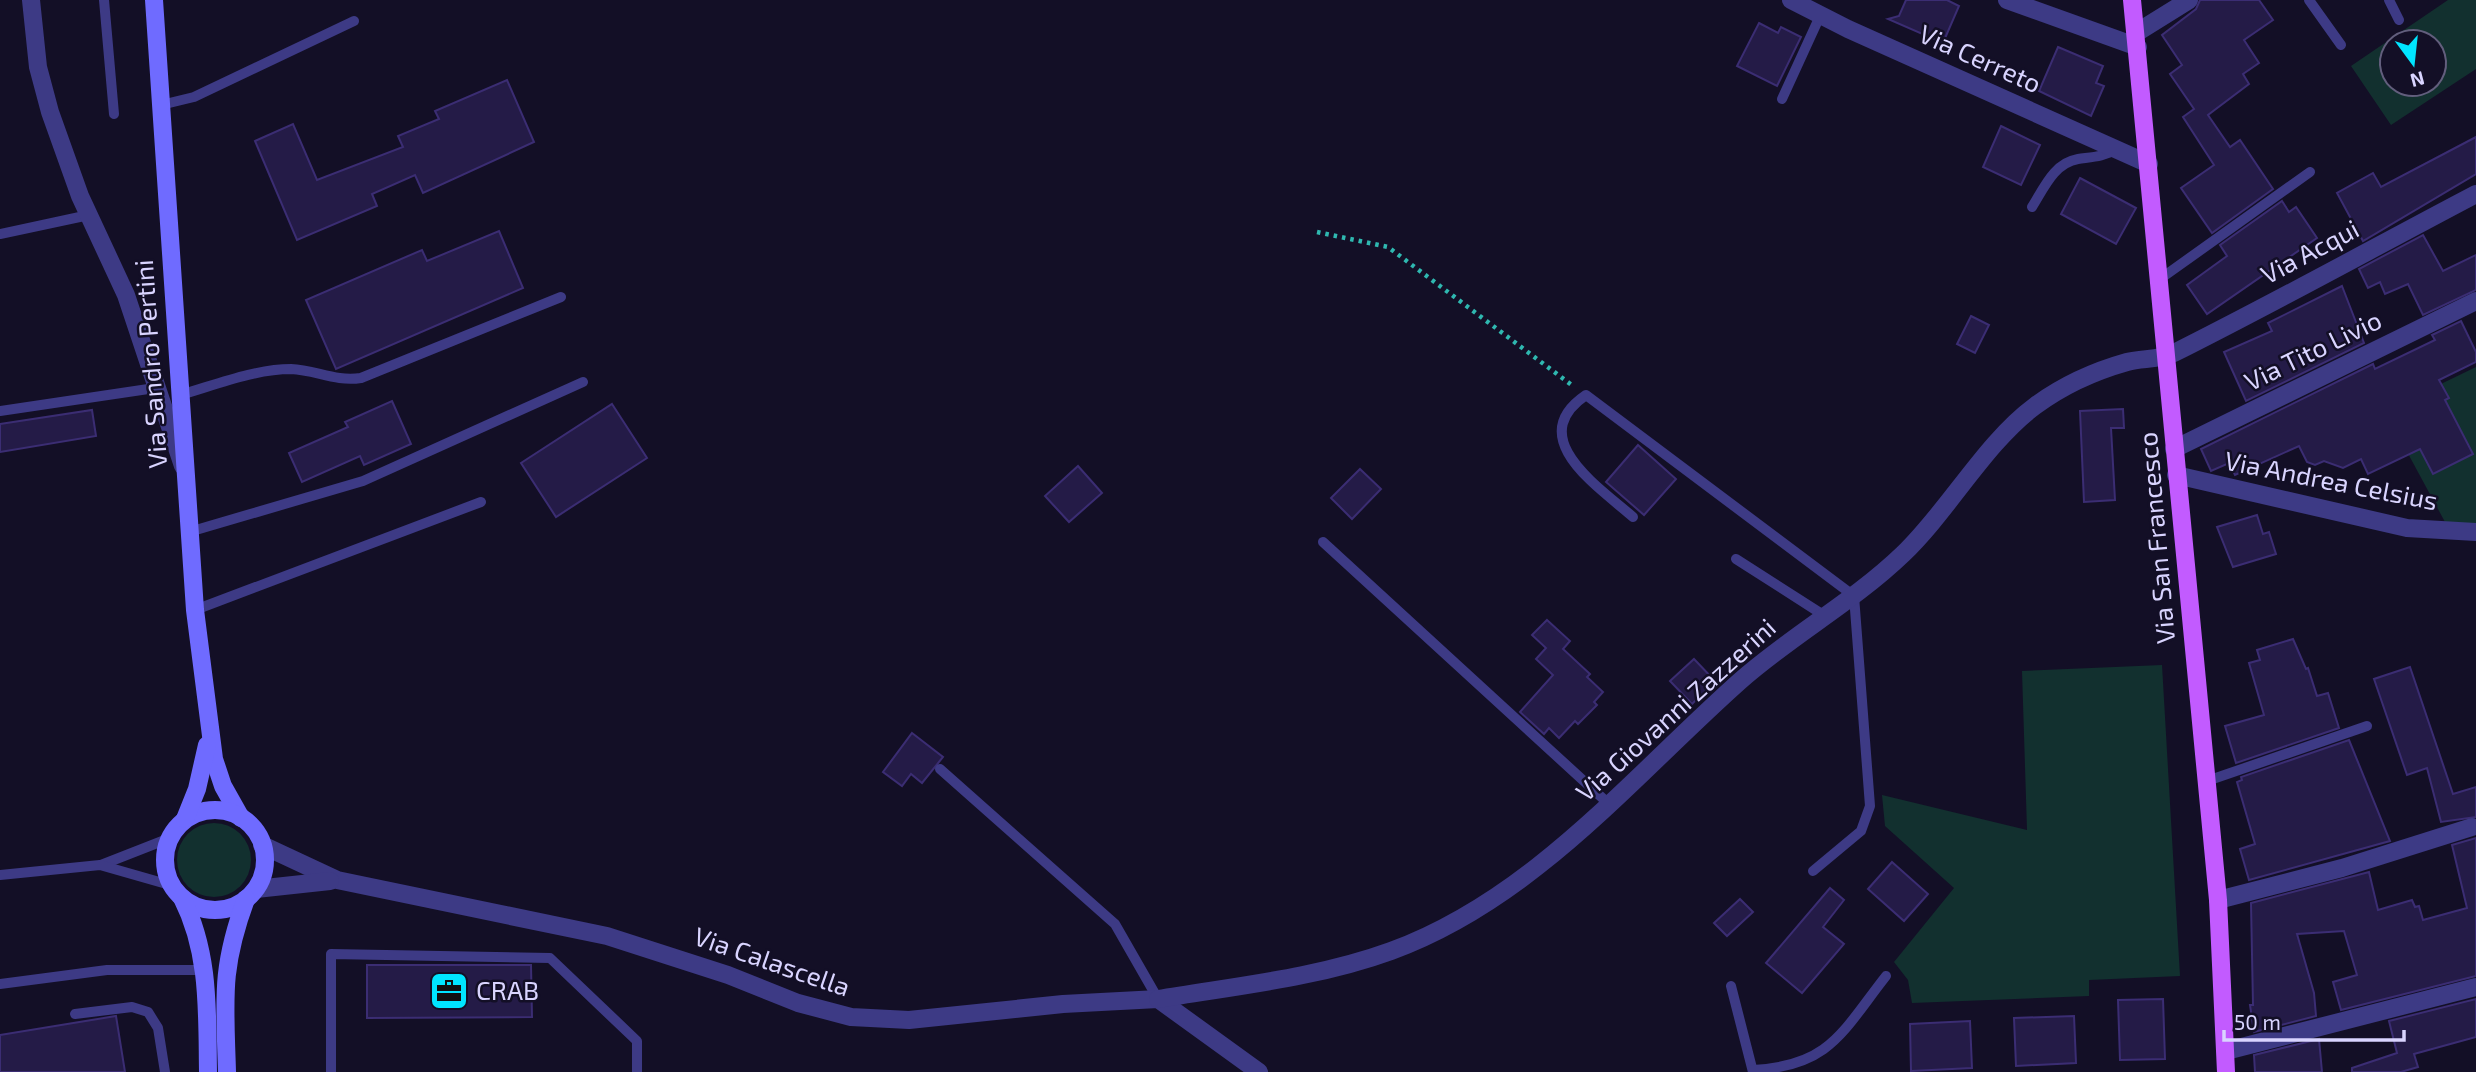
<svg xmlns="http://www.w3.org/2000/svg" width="2476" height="1072" font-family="'Exo 2',sans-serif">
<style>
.green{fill:#12302f;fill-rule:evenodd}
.building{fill:#241b47;stroke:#3b2d73;stroke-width:2}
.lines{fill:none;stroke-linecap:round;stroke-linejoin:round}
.path{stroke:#2fb8b0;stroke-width:4.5;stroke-dasharray:3.5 5;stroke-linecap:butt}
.service{stroke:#3d3a85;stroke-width:10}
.minor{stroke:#3d3a85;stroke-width:18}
.secondary{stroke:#6f6bff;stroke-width:18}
.primary{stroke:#c25bff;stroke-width:18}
.labels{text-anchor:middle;stroke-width:5;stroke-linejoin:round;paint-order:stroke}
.street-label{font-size:26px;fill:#d9d4ff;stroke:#130f26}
.poi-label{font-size:26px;fill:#d9d4ff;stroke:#130f26;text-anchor:start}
</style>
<rect width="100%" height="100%" fill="#130f26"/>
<!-- green -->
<g class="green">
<path d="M2448 0H2476V69L2391 125 2351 66ZM2392 42H2434V84H2392Z"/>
<path d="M2476 367V524L2445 522 2385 411Z"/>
<path d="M2162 665 2180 976 2089 980V996L1912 1003 1908 980 1894 962 1954 888 1885 826 1882 795 2027 830 2022 671Z"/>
<circle cx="214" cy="860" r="37"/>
</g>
<!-- building -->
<g class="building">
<path d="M1906 0H1947L1959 6 1943 43 1888 19 1899 16Z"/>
<path d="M2200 0H2259L2273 20 2244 40 2259 63 2243 74 2249 84 2208 115 2230 147 2240 140 2273 189 2212 233 2181 188 2214 165 2183 117 2194 109 2170 74 2182 65 2162 35 2196 9Z"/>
<path d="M1759 23 1778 33 1781 27 1801 37 1777 86 1737 66Z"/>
<path d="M2058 47 2103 66 2096 83 2104 86 2091 116 2039 91Z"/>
<path d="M507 80 534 142 423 193 415 175 372 194 377 206 297 240 255 141 293 124 317 180 403 147 398 136 439 119 435 111Z"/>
<path d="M2001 126 2040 145 2021 185 1983 167Z"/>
<path d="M2476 137V174L2363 241 2337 193 2373 173 2381 187Z"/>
<path d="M2080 178 2136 208 2116 244 2061 214Z"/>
<path d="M2282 201 2289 212 2296 207 2317 238 2207 314 2187 285 2227 256 2220 245Z"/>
<path d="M499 231 523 288 336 369 306 300 422 250 427 261Z"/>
<path d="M2423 235 2443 271 2476 255V290L2423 315 2408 284 2385 294 2380 282 2368 288 2359 269Z"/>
<path d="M2342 286 2364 343 2246 401 2224 352 2272 331 2268 323Z"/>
<path d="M1971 316 1989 325 1975 353 1957 344Z"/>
<path d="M2461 321 2476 352V362L2439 380 2449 398 2445 400 2473 454 2433 474 2420 449 2368 474 2361 459 2343 468 2324 461 2315 465 2307 462 2299 446 2235 475 2229 463 2211 471 2201 449 2373 364 2375 369 2435 340 2432 335Z"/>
<path d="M392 401 411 444 364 465 360 456 302 482 289 453 348 427 345 422Z"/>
<path d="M612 404 647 458 556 517 521 463Z"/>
<path d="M2123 409 2124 428H2111L2115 500 2084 502 2080 411Z"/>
<path d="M92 410 96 436 0 452V424Z"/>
<path d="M1638 445 1676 479 1644 515 1606 482Z"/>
<path d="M1078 466 1102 493 1069 522 1045 496Z"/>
<path d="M1360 469 1381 489 1352 519 1331 498Z"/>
<path d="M2257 515 2263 534 2269 532 2276 554 2233 567 2217 527Z"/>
<path d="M1547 620 1570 641 1563 649 1590 674 1587 677 1603 692 1594 702 1597 705 1578 724 1575 721 1559 738 1549 728 1544 734 1520 712 1553 675 1536 659 1546 648 1532 635Z"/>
<path d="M2293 639 2306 669 2308 668 2317 696 2328 693 2339 728 2236 763 2225 726 2264 715 2249 663 2260 660 2257 650Z"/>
<path d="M1694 659 1715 681 1692 704 1670 681Z"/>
<path d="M2410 667 2453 794 2476 787V817L2441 822 2427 768 2407 775 2374 679Z"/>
<path d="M912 733 943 757 922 783 911 774 902 786 883 772Z"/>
<path d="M2349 740 2390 841 2249 880 2240 849 2255 844 2237 782 2242 780 2241 777Z"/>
<path d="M2476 838V976L2341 1010 2333 982 2357 975 2344 931 2297 934 2314 993 2316 1016 2254 1032 2250 1005H2253L2251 903 2369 872 2378 910 2412 900 2415 907 2419 906 2423 920 2467 908 2452 845Z"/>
<path d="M1892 862 1928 894 1904 921 1868 889Z"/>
<path d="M1830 888 1844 900 1823 927 1844 944 1802 993 1766 963Z"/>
<path d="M1740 899 1753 912 1727 936 1714 923Z"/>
<path d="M367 965H531L532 1017 367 1018Z"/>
<path d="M2163 999 2165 1059 2120 1060 2118 1000Z"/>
<path d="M2476 999V1037L2414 1054 2418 1067 2401 1072H2352V1068L2397 1053 2389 1021Z"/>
<path d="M116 1016 125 1072H0V1035Z"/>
<path d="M2074 1016 2076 1063 2016 1066 2014 1018Z"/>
<path d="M1970 1021 1972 1068 1911 1071 1910 1024Z"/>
<path d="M2319 1039 2322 1072H2255L2254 1055Z"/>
</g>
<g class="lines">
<!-- path -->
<path class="path" d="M1317 232 1388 247 1573 386"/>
<!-- service -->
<g class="service">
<path d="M104 0 114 114"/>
<path d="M2309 0 2341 45"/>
<path d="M2389 0 2399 20"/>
<path d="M1782 99 1820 16"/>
<path d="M161 105 194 97 354 21"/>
<path d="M2032 207C2044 188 2054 163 2078 159 2092 157 2104 157 2116 149"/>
<path d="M0 234 89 215"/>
<path d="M2160 279 2310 172"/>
<path d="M180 395C215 385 255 369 291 369 316 370 335 382 361 378L561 297"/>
<path d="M0 411 155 388"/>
<path d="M1633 517C1599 487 1523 438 1586 395L1854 596 1870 806 1861 831 1813 871"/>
<path d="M189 532 363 481 583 382"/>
<path d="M1323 542 1610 805"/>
<path d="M1736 559 1825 616"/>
<path d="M195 610 481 502"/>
<path d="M940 769 1115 924 1158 999"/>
<path d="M2207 781 2367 726"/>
<path d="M101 865 170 838"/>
<path d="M0 875 100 865 170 885"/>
<path d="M0 984 107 970H204"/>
<path d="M1731 986 1753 1072"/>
<path d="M75 1014 132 1007 148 1012 158 1028 165 1072"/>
<path d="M1753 1070C1830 1066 1842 1032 1886 976"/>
<path d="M331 1072V954L550 958 637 1041V1072"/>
</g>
<!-- minor -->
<g class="minor">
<path d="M31 0 38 67 50 112 80 196 126 295 183 466"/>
<path d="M1791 0 1848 29 2149 164"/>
<path d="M2007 0 2138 47"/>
<path d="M2136 33 2189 0"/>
<path d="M2174 449 2476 301"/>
<path d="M2176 475 2407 528 2476 532"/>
<path d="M262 845 337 880 607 936 728 975 798 1003 851 1017 909 1020 1063 1004 1158 999 1259 1072"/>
<path d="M256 889 330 881"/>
<path d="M2218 900 2342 868 2472 827"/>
<path d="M1158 999C1235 986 1317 978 1391 951 1533 899 1631 778 1740 681 1792 635 1853 602 1903 554 1949 510 1985 443 2035 406 2062 386 2095 371 2127 362 2142 358 2160 360 2174 353 2276 302 2375 247 2476 194"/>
<path d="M2226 1051 2476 987"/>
</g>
<!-- secondary -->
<g class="secondary">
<path d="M154 0 195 610 214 759 223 786 241 818"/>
<circle cx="215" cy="860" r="50"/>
<path d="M185 819 197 789 207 745"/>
<path d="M182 898C210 953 207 1012 208 1072"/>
<path d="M227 1072C225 1000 220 969 246 899"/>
</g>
<!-- primary -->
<path class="primary" d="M2132 0 2218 900 2226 1072"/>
</g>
<!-- icons -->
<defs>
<symbol id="office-square" viewBox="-11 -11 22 22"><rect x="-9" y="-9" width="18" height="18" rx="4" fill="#00e5ff" stroke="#130f26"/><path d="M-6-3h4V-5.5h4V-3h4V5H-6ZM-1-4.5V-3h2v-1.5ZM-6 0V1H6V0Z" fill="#111"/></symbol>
</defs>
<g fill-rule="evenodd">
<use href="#office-square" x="427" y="969" width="44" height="44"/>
</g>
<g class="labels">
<!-- street labels -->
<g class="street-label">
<text transform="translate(1980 59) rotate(24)" y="9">Via Cerreto</text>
<text transform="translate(2310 252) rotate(-28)" y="9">Via Acqui</text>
<text transform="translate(2313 351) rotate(-26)" y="9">Via Tito Livio</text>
<text transform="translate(151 364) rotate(-94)" y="9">Via Sandro Pertini</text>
<text transform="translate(2331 481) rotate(11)" y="9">Via Andrea Celsius</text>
<text transform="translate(2157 538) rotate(-95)" y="9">Via San Francesco</text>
<text transform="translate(1676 710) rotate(-42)" y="9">Via Giovanni Zazzerini</text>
<text transform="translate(772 962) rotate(19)" y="9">Via Calascella</text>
</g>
<!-- poi labels -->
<g class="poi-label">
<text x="476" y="1000">CRAB</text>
</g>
</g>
<!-- north arrow -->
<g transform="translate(2413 63) rotate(165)"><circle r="33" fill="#130f26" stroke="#625e7d" stroke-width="2"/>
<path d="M0-5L12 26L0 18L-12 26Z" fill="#00e5ff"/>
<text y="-10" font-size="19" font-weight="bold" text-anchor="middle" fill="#d9d4ff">N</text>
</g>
<!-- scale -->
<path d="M2224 1030v10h180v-10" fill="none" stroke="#d9d4ff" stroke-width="3.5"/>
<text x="2234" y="1030" font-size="21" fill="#d9d4ff" stroke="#130f26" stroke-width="5" paint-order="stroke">50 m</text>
</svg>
